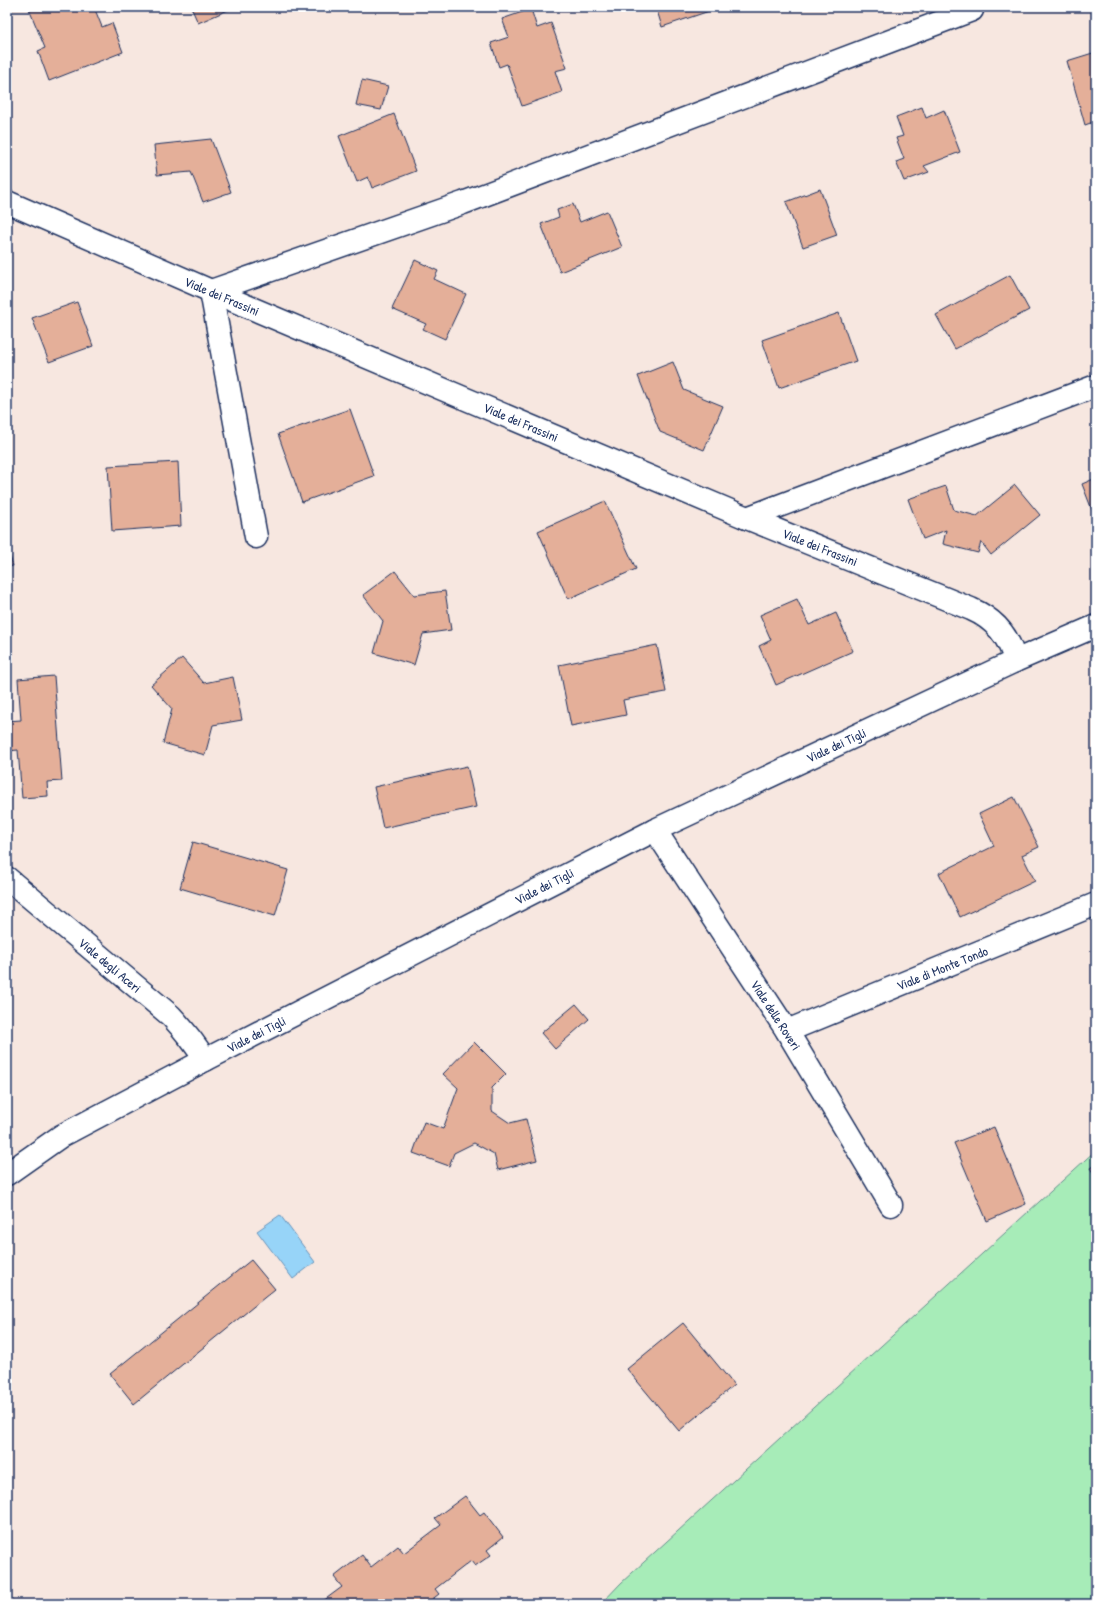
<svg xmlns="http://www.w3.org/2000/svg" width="1103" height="1611" font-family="'Patrick Hand',sans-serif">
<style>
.green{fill:#a7ecb8;stroke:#618e8b}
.water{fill:#97d4f8;stroke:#6592ba}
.building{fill:#e4af99;stroke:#1b2f5e}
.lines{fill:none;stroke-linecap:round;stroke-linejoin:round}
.street-casing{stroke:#1b2f5e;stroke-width:25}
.street{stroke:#fff;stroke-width:22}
.labels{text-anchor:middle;stroke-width:3.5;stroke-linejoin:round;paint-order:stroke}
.street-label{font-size:13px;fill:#1b2f5e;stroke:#fff}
</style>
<rect width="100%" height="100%" fill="#f7e7e0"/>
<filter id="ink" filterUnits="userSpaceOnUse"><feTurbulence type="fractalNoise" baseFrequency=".025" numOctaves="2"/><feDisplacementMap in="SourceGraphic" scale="8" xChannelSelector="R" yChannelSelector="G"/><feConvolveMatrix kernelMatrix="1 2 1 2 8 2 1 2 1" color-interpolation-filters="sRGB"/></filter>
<g filter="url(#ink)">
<!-- green -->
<path class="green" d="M1096 1150V1604H601L621 1583Z"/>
<!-- water -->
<path class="water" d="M280 1215 315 1262 293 1279 257 1231Z"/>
<!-- building -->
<g class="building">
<path d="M35 7H94L102 27 112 23 123 52 49 81 38 51 45 48 29 9Z"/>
<path d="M191 7H235L198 23Z"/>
<path d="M656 7H721L662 27Z"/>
<path d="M531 9 537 28 551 23 567 68 555 71 562 92 522 106 507 64 499 67 491 43 509 37 502 19Z"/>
<path d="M1096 52V121L1085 125 1067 61Z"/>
<path d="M362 80 388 86 381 110 356 105Z"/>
<path d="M922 107 926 118 944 110 960 152 924 166 929 172 904 181 896 162 904 159 896 138 903 136 896 117Z"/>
<path d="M394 114 416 171 372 188 368 177 357 182 339 136Z"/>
<path d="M211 139 231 192 203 202 191 172 157 175 154 145Z"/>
<path d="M820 189 837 235 803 247 786 202Z"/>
<path d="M573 204 580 222 607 211 622 247 560 272 541 224 559 217 557 210Z"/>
<path d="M415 260 438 271 434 279 466 294 445 339 423 329 426 324 392 309Z"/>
<path d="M1010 275 1029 310 955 349 936 315Z"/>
<path d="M77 302 93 346 49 362 32 318Z"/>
<path d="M839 313 856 361 779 388 762 340Z"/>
<path d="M673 362 684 390 723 406 704 450 660 432 638 376Z"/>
<path d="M350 409 374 476 302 502 278 434Z"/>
<path d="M178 462 181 526 112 531 108 466Z"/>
<path d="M1096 478V520L1082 484Z"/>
<path d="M1015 485 1040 515 991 555 981 542 978 553 943 544 946 530 923 539 908 499 946 486 954 510 977 516Z"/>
<path d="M605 501 636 569 568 599 538 531Z"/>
<path d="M7 546 13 566 7 567Z"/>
<path d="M395 571 414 595 445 591 451 630 423 634 414 665 374 653 383 621 363 595Z"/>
<path d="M797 599 809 625 836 613 853 651 776 685 759 646 771 640 760 615Z"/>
<path d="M657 645 666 692 623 700 626 715 571 726 559 665Z"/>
<path d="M182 658 204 683 233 677 242 720 213 725 205 755 163 743 172 709 151 685Z"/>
<path d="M54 676 62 781 47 782 48 796 22 798 18 750 7 751V721L21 720 18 679Z"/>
<path d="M467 766 476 807 383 828 374 787Z"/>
<path d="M1014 797 1039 847 1022 855 1035 881 960 917 939 873 994 846 979 814Z"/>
<path d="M193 842 288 870 275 916 180 888Z"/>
<path d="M576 1004 589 1019 555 1049 541 1033Z"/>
<path d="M474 1042 506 1074 492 1088V1111L510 1123 526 1119 537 1160 498 1170 494 1154 474 1143 454 1153 449 1166 413 1153 424 1122 443 1129 458 1088 443 1074Z"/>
<path d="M994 1127 1026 1204 987 1221 954 1143Z"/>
<path d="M1096 1164V1177L1090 1168Z"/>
<path d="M251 1260 275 1289 134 1404 110 1374Z"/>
<path d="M683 1323 734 1385 679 1431 627 1369Z"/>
<path d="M465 1496 480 1515 484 1512 503 1537 487 1550 491 1555 475 1566 471 1561 435 1589 439 1594 426 1604H412L410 1601 407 1604H319L342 1587 334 1577 362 1555 371 1567 398 1546 404 1553 441 1525 435 1518Z"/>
</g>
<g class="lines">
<defs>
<g id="street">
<path d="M7 202 211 291 747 518 971 609C994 619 1009 635 1015 661"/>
<path d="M747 518 1096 386"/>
<path d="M256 537 211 291 463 203 972 10"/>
<path d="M655 830 787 1031 891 1205"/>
<path d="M7 878 171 1016C184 1030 195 1043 205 1060"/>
<path d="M787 1031 1096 904"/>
<path d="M7 1174 61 1136 205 1060 655 830 1015 661 1096 626"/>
</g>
</defs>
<!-- street casing -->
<use href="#street" class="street-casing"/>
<!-- street -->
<use href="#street" class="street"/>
</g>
</g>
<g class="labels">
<!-- street labels -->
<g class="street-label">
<text transform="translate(222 296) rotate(23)" y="5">Viale dei Frassini</text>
<text transform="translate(521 422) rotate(23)" y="5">Viale dei Frassini</text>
<text transform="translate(820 547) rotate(22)" y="5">Viale dei Frassini</text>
<text transform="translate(836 745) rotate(-25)" y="5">Viale dei Tigli</text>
<text transform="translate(544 886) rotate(-27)" y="5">Viale dei Tigli</text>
<text transform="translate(110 965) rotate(40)" y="5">Viale degli Aceri</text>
<text transform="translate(942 968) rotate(-22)" y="5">Viale di Monte Tondo</text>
<text transform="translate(776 1015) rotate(57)" y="5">Viale delle Roveri</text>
<text transform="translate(256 1034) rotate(-27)" y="5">Viale dei Tigli</text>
</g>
</g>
<!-- margin -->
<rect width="1103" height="1611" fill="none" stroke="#fff" stroke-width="24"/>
<rect x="12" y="12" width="1079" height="1587" fill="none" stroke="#1b2f5e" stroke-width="1.5" filter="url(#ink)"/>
</svg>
